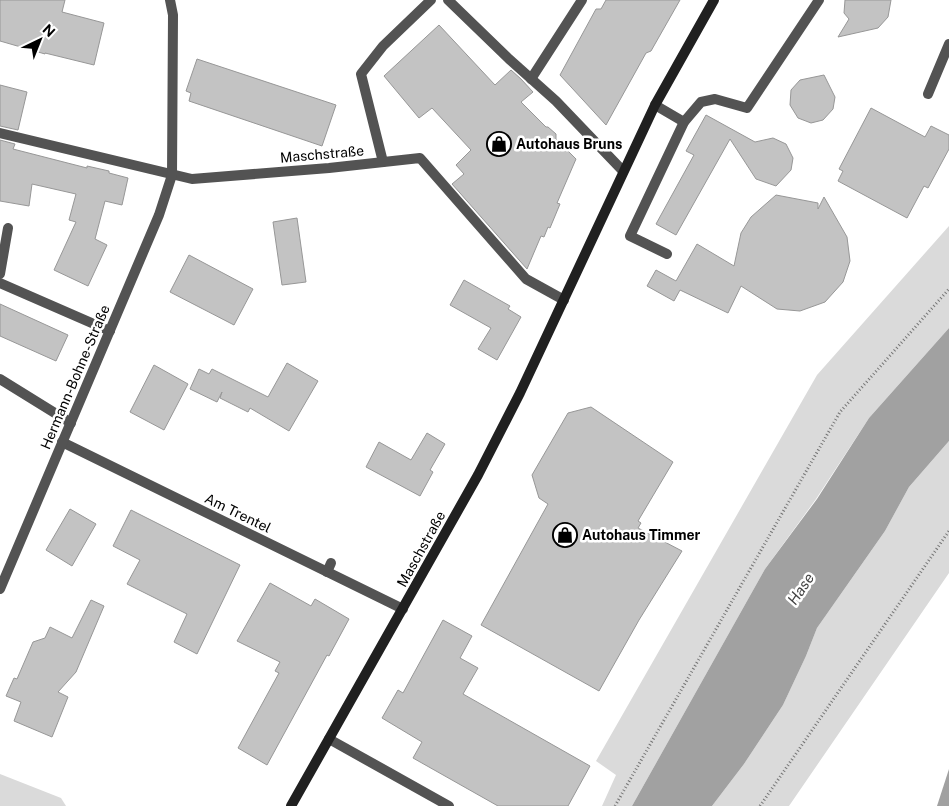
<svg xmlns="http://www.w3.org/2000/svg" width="949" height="806" font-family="'Public Sans',sans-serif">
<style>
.green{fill:#dadada}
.water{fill:#a1a1a1}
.building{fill:#c3c3c3;stroke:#979797}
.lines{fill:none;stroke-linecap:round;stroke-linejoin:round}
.path{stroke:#757575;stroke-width:3;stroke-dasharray:1 2.5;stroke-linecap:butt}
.service{stroke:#535353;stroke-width:10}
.minor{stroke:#535353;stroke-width:10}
.secondary{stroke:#202020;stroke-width:10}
.labels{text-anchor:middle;stroke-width:5;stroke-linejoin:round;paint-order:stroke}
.poi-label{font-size:14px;font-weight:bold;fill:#000;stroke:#fff;text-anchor:start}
.street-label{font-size:14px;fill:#000;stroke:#fff}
.water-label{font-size:15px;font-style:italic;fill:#424242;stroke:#fff}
</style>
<rect width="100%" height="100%" fill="#fff"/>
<!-- green -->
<g class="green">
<path d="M949 226V328L869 418 816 499 765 569 632 806H602L616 775 596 761 817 375Z"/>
<path d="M949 441V573L789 806H712L744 764 783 705 806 656 817 628 885 531 909 487Z"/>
<path d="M0 774 61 798 66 806H0Z"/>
</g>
<!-- water -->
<g class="water">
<path d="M949 328V441L909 487 885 531 817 628 806 656 783 705 744 764 712 806H632L765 569 817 499 869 418Z"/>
<path d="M949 769V806H937Z"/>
</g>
<!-- building -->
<g class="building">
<path d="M0 0H65L62 12 104 23 94 65 45 53V54L0 41Z"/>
<path d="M606 0H680L651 51 646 53 606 125 560 75 596 9H601Z"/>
<path d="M845 0H891L888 17 878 28 838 37 849 19 844 13Z"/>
<path d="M439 25 495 85 511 70 521 79 533 92 521 102 546 127H548L556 134V139L576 159 557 203 560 204 550 228 548 227 544 237 541 236 527 269 452 184 464 174 456 165 471 150 432 108 419 118 384 76Z"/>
<path d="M197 59 336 105 322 146 189 101 191 93 186 91Z"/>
<path d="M824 75 835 97 833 109 823 120 811 123 798 118 790 105 791 90 800 80Z"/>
<path d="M0 85 27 92 18 130 0 126Z"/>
<path d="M871 108 925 137 931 126 949 135V149L928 188 924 186 907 218 838 181 843 171 839 169Z"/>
<path d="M706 115 755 142 773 138 786 144 793 158 791 170 776 186 756 179 730 139 676 235 656 224 694 155 686 151Z"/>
<path d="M0 140 15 144 13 149 87 168V166L109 171V173L128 178 122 205 105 201 95 239 107 245 88 286 54 270 76 222 69 220 76 194 32 184 29 206 0 201Z"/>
<path d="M776 195 818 203V209L824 197 847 237 850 261 843 282 825 302 800 311 777 309 741 286 728 313 680 290 674 301 647 286 656 270 676 281 697 244 734 266 741 233 751 217Z"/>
<path d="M297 218 306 282 282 285 273 222Z"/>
<path d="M189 255 253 289 234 325 170 292Z"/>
<path d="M464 280 510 306 508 309 521 317 497 360 478 349 491 328 450 305Z"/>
<path d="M0 304 68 335 56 361 0 336Z"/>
<path d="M287 363 318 381 289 431 250 408 248 412 220 398 222 392 217 402 190 389 199 369 209 374 212 369 268 397Z"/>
<path d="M154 365 188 384 164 430 130 412Z"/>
<path d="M591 407 673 462 638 521 641 523 638 528 682 551 639 620 599 691 481 625 548 504 539 498 532 475 568 413Z"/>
<path d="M427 433 445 444 430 470 433 472 420 496 366 467 379 442 411 460Z"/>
<path d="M70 509 96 524 72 566 46 550Z"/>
<path d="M131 510 240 565 197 654 174 642 187 614 127 584 140 560 113 546Z"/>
<path d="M270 583 311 606 315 599 349 619 329 656 327 655 267 765 238 748 279 673 275 671 280 662 237 641Z"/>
<path d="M91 600 104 606 76 672 58 692 68 697 52 737 14 721 21 702 6 696 14 678 17 679 33 642 45 638 50 627 72 638Z"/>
<path d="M443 620 472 636 460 658 478 668 463 694 590 766 568 806H498L413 758 422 742 382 718 398 690 403 693Z"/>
</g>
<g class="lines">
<!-- path -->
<g class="path">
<path d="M615 806 840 412 949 289"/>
<path d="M760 806 949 531"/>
</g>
<!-- service -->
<g class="service">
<path d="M448 0 509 59 556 101 623 171"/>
<path d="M531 79 582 0"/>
<path d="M928 94 949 44"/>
<path d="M655 105 684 122"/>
<path d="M383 162 361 74 383 46 431 0"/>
<path d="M667 254 630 236 684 122 701 102 715 99 747 108 819 0"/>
<path d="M0 274 8 228"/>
<path d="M0 283 110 331"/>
<path d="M0 379 71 423"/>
<path d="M327 572 331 563"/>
<path d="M329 739 449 806"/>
</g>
<!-- minor -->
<g class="minor">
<path d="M0 133 192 179 329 168 420 158 526 279 564 300"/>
<path d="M62 442 403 609"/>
<path d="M0 589 159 215 172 175 173 15 170 0"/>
</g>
<!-- secondary -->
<path class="secondary" d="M291 806 478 475 520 393 655 105 714 0"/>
</g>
<!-- icons -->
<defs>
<symbol id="shop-ring" viewBox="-11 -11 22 22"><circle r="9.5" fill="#fff" stroke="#000" stroke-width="1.5"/><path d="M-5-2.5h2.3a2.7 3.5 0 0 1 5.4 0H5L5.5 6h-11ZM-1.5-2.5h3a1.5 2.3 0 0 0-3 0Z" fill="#000"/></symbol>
</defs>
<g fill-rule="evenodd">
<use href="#shop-ring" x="485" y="130" width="28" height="28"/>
<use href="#shop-ring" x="551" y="521" width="28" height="28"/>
</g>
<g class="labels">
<!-- poi labels -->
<g class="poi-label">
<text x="516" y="149">Autohaus Bruns</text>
<text x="582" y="540">Autohaus Timmer</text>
</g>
<!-- street labels -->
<g class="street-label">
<text transform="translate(322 154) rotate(-5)" y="5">Maschstraße</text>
<text transform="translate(75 377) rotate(-67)" y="5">Hermann-Bohne-Straße</text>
<text transform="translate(238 513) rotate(26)" y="5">Am Trentel</text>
<text transform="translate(421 549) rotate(-61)" y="5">Maschstraße</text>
</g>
<!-- water labels -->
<g class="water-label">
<text transform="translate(801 589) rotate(-56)" y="5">Hase</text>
</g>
</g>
<!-- north arrow -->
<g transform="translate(40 40) rotate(43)" stroke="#ffffff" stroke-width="4" paint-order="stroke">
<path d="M0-4L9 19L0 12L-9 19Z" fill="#000000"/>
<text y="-8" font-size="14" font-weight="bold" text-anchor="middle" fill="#000000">N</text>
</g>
</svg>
